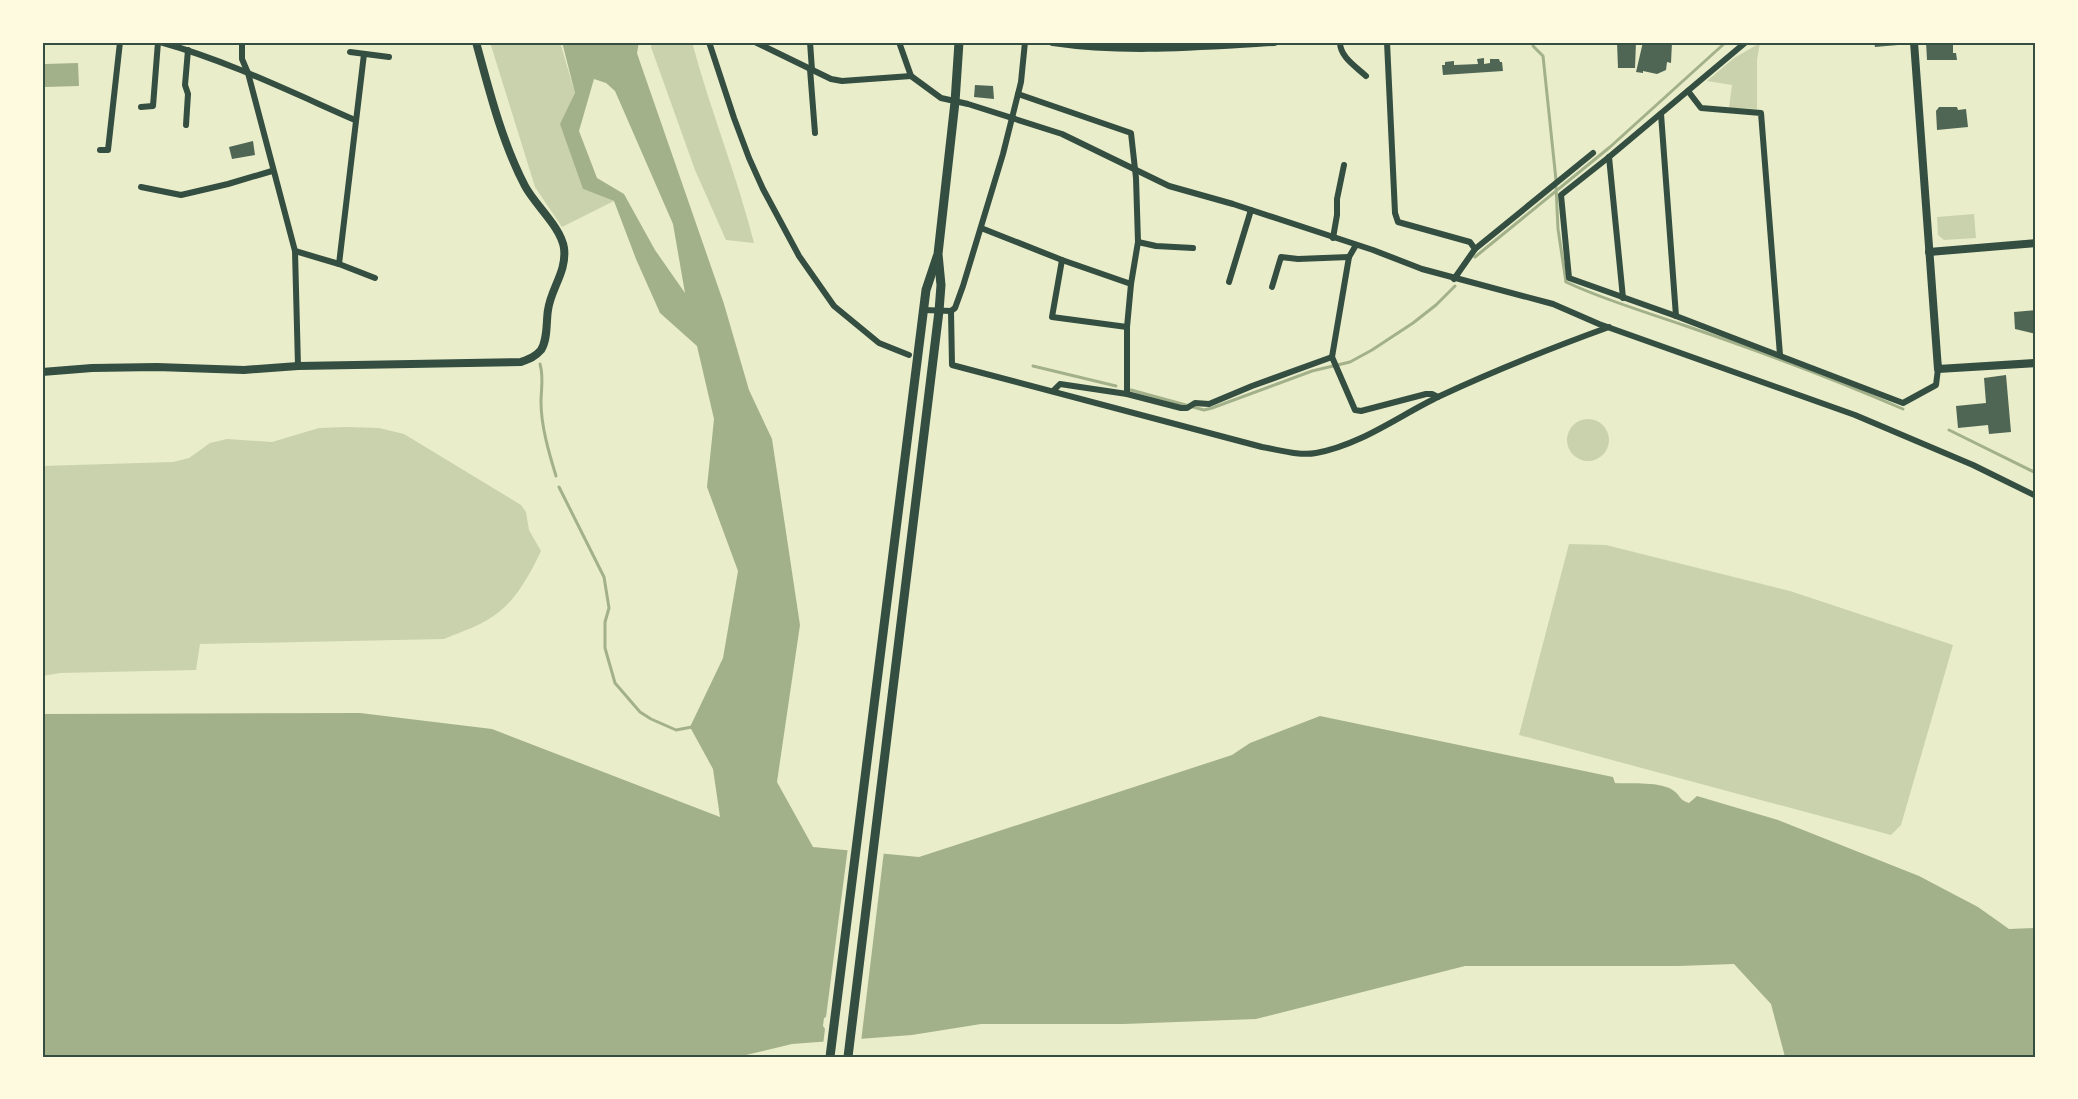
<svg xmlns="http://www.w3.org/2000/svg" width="2078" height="1099" font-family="Georgia,serif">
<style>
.green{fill:#cad2ad}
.water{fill:#a3b18a;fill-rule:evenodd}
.pier{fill:#e9edc9}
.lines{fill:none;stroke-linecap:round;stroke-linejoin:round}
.stream{stroke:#a3b18a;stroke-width:3}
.building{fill:#4f6655}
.minor{stroke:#344e41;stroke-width:6}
.tertiary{stroke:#344e41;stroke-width:8}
.secondary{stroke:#344e41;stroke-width:8}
.trunk{stroke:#344e41;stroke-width:9}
.neatline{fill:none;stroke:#344e41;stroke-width:2}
</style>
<rect width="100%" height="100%" fill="#e9edc9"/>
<!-- green -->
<g class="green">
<path d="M490 42H560L575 93 583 189 614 201 562 227 535 187Z"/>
<path d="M652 42H692C710 110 737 175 754 243L726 240 695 170 651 47Z"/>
<path d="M1760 43 1757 60V109L1729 108 1732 85 1707 81 1734 58Z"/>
<path d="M1974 214 1976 238 1944 240 1938 235 1937 217Z"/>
<circle cx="1588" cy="440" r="21"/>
<path d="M347 427 379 428 404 434 521 505 526 512 529 530 541 551C531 572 518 597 499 612 483 625 463 631 444 639L200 644 196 670 60 673 42 676V466L173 462 189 458 210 443 227 439 272 442 319 428Z"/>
<path d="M1569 544 1606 545 1790 591 1953 645 1901 825 1891 835 1519 735Z"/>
</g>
<!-- water -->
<g class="water">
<path d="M562 42H639L637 53 640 62 724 304 749 390 772 439 800 625 777 782 813 847 919 857 1232 755 1250 743 1320 716 1613 777 1615 783C1631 784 1662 781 1674 791 1681 796 1679 800 1689 803L1697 796 1778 820 1919 876 1978 907 2009 929 2036 928V1057H1785L1771 1004 1734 964 1679 966H1465L1256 1019 1124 1024H981L912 1035 792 1044 742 1056 724 1057H42V714L360 713 492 729 720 817 713 769 690 727 723 658 738 571 707 487 714 419 697 346 660 313 636 259 614 201 583 189 560 124 575 93ZM594 79 606 83 615 91 673 224 685 293 655 250 624 194 597 178 579 131Z"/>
<path d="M78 63 79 86 45 87V64Z"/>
</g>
<!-- pier -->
<path class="pier" d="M848 847 884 851 861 1042 823 1045 825 1029 823 1026 824 1018 826 1017Z"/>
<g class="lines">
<!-- stream -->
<g class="stream">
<path d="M1533 46 1543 56 1556 180"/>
<path d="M1556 187 1558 229 1566 282C1604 300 1646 312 1686 326 1759 351 1832 378 1903 409"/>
<path d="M1475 257 1610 147 1726 42"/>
<path d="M540 364C544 378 541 388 541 402 541 426 549 453 556 476"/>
<path d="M1033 366 1116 386"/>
<path d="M1131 390 1204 410 1212 408 1312 371 1350 362 1372 350 1413 323 1436 305 1455 286"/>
<path d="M1949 430 2036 473"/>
<path d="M559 487 604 577 609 608 605 622V648L615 683 640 712 651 719 676 730 692 727"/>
</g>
</g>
<!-- building -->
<g class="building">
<path d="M1617 42H1636L1635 68H1618Z"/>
<path d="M1643 42H1672L1671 63 1667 62 1666 70 1657 74 1643 71V73L1636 72Z"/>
<path d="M1874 42H1897L1898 45 1875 47Z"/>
<path d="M1926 42H1953V53H1956L1957 60H1927Z"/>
<path d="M1484 58V64L1490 63V59H1499L1500 62H1502L1503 71 1443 75 1442 65H1445V62L1454 61V65L1478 64 1477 59Z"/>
<path d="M975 85 993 86 994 99 974 97Z"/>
<path d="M1939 107H1957L1958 110 1966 109 1968 127 1937 130 1936 111Z"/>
<path d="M253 141 255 155 232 159 229 147Z"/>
<path d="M2036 310V334L2015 329 2014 312Z"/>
<path d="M2006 375 2011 432 1989 434 1988 425 1958 428 1956 406 1986 403 1984 378Z"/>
</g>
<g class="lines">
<!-- minor -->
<g class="minor">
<path d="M160 42C228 61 291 92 355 120"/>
<path d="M242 42V59L248 73 295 251 298 366"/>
<path d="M709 42 734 118 749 158 763 189 799 256 834 306 879 343 909 355"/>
<path d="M755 42 831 79 842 81 911 76"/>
<path d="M810 42 812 70"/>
<path d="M899 42 911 76 941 98 968 104 1062 134 1169 186 1233 204 1373 250 1422 269 1553 304 1599 324 1855 415 1973 465 2036 496"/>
<path d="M1025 42 1021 82 1003 154 963 286 955 308 951 311 952 365 1262 447C1280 450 1299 456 1316 453 1361 445 1400 415 1440 396 1496 370 1551 348 1609 327"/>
<path d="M1340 42C1340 57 1355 66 1366 76"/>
<path d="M1387 42 1395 213 1398 222 1470 242 1475 249 1454 279"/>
<path d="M1746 42 1609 157 1561 195 1569 278 1676 316 1903 403 1936 385 1938 369"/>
<path d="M350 52 389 57"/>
<path d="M810 69 815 133"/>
<path d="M1688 91 1701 108 1761 113 1780 355"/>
<path d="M1018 94 1131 133 1136 178 1138 242 1131 284 1127 327V394"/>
<path d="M141 107 153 106 158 42"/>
<path d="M1661 114 1676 316"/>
<path d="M186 125 188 94 185 85 188 50"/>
<path d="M100 150H108L120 42"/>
<path d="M1609 157 1623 298"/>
<path d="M141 187 181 195 228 184 272 171"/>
<path d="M981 228 1062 260 1131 284"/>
<path d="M1333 238 1337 215V199L1344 165"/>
<path d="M1138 242 1156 246 1193 248"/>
<path d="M1356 245 1349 257 1332 357 1355 410 1361 411 1426 394H1432L1438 397"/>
<path d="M1475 249 1593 153"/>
<path d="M295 251 339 264 375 278"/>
<path d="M1062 260 1052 317 1127 327"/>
<path d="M339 264 364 54"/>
<path d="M1229 282 1251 210"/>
<path d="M1272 287 1281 257 1298 259 1349 257"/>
<path d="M924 310 951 311"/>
<path d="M1053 391 1060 384 1127 394 1181 408H1187L1195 403 1209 404 1252 386 1332 357"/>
</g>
<!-- tertiary -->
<g class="tertiary">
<path d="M1914 42 1938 369 2036 363"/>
<path d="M1929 252 2036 243"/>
<path d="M42 372 92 368 157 367 244 370 298 366 521 362C529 359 535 357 541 350 548 339 546 322 548 310 551 288 567 272 564 248 561 227 535 205 525 186 502 142 489 90 476 42"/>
</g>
<!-- secondary -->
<path class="secondary" d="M1053 42C1126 53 1201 46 1274 42"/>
<!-- trunk -->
<g class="trunk">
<path d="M830 1057 926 290 937 257"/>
<path d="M848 1057 939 311 941 285 938 254 955 102 959 42"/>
</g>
</g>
<!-- border -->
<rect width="2078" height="1099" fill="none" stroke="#fefae0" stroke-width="87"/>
<rect x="44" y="44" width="1990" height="1012" class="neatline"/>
</svg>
